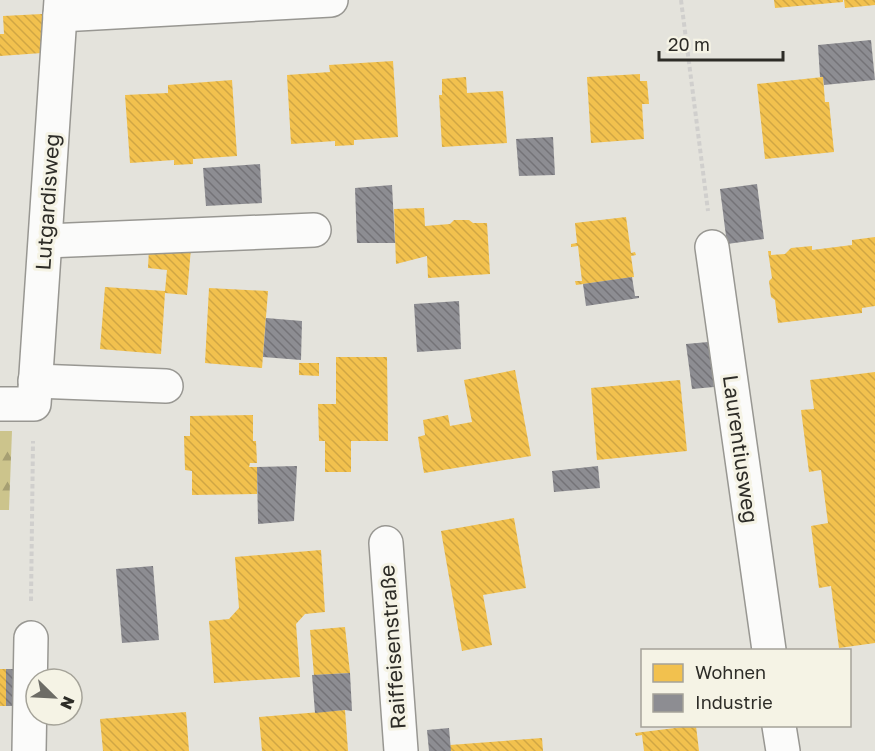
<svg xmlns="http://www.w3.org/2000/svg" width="875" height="751" font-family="'Golos Text',sans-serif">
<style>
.forest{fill:url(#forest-firs)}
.homes{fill:url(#homes-back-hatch)}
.industry{fill:url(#industry-back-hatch)}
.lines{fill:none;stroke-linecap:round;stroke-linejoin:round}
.minor-casing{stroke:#989792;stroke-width:36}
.path{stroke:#d0cfcd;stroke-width:4;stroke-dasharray:4.5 3;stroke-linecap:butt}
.minor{stroke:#fbfbfa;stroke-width:33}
.labels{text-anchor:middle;stroke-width:6;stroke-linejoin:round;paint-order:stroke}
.street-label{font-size:21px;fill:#2d2c27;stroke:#f5f3e5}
</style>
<defs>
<pattern id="forest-firs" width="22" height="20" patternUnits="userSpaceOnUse" patternTransform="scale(1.5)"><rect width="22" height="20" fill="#ccc48c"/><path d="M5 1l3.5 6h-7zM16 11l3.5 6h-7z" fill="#a69f72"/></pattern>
<pattern id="homes-back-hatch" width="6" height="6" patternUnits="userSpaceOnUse" patternTransform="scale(1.5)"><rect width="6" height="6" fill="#f2c14e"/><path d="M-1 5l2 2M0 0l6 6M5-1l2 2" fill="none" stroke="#d0a644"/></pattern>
<pattern id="industry-back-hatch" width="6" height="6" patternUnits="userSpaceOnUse" patternTransform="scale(1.5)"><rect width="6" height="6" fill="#8d8d92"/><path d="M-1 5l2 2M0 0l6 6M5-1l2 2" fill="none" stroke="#747377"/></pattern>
</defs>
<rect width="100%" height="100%" fill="#e4e3dc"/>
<!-- forest -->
<path class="forest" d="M0 431H12L9 510H0Z"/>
<!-- homes -->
<g class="homes">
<path d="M774 0H843V2L775 8Z"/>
<path d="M844 0H875V5L845 8Z"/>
<path d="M42 14V53L0 56V34H4L3 16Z"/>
<path d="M393 61 398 137 354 140V145L335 146V141L291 144 287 75 330 72 329 65Z"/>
<path d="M640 74V81H647L649 104H642L644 139 591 143 587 77Z"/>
<path d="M466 77 467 93 503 91 507 143 442 147 439 95H442V79Z"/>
<path d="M823 77 825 102H829L834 152 765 159 757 84Z"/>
<path d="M232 80 237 156 193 159V164L174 165V160L130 163 125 95 168 93V85Z"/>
<path d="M424 208 425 226 450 224 454 220H469L473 223H487L490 274 428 278 427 256 396 264 394 209Z"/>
<path d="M626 217 631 253 635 252 636 255 631 256 634 277 576 285 575 281H582L578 246 571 247V244L577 243 575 223Z"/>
<path d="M875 237V306L862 308V313L778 323 775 300 771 297 769 281 772 278 768 251H771V255L785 254 791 248 812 246V250L852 245V240Z"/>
<path d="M191 248 187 295 165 293 161 354 100 349 105 287 165 291 167 270 148 268 149 249Z"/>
<path d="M209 288 268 291 262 368 205 363Z"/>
<path d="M336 357H387L388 441H351V472H325V441H319L318 404H336Z"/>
<path d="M299 363H319V376L299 375Z"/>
<path d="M515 370 531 456 424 473 418 437 425 435 423 420 448 415 450 426 472 422 464 380Z"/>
<path d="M875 372V643L839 648 831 586 819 588 811 526 828 523 821 470 809 472 801 410 814 409 810 380Z"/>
<path d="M680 380 687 451 597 460 591 388Z"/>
<path d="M253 415V441H256L257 463H250L249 467H257V494L192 495V471L185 470 184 436H190V416Z"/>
<path d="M514 518 526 588 483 595 492 645 462 651 441 531Z"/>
<path d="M321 550 325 612 305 614 296 624 300 677 214 683 209 621 229 619 239 608 235 557Z"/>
<path d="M345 627 350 673 314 675 310 630Z"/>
<rect x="0" y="669" width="6" height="37"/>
<path d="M345 710 348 751H262L259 717Z"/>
<path d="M186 712 189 751H103L100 719Z"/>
<path d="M691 726H696L699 751H644L642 735 636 736 635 733Z"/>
<path d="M542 738 543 751H451L450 745Z"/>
</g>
<!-- industry -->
<g class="industry">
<path d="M871 40 875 80 824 85 823 77H820L818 45Z"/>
<path d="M553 137 555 175 519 176 516 139Z"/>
<path d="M260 164 262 203 206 206 203 168Z"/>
<path d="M757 184 764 239 727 244 720 189Z"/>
<path d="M392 185 395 243H357L355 188Z"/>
<path d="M632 277 635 296H639V298L586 306 583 284Z"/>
<path d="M459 301 461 349 417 352 414 304Z"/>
<path d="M266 318 302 321 301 360 263 357Z"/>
<path d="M708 342 714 387 692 389 686 344Z"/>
<path d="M297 466 294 521 258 524 257 467Z"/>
<path d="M598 466 600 488 554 492 552 471Z"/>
<path d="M153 566 159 640 122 643 116 569Z"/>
<rect x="6" y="669" width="19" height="37"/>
<path d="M350 673 352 711 345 710 315 713 312 675Z"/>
<path d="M449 728 451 751H429L427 730Z"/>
</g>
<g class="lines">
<defs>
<g id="minor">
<path d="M60 15 331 0"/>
<path d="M46 241 314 230"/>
<path d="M712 247 769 650"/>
<path d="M35 381 166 386"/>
<path d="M0 404H34L61 0"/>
<path d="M386 543 401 751"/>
<path d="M779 726 783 751"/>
<path d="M29 751 31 638"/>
</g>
</defs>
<!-- minor casing -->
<use href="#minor" class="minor-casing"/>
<!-- path -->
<g class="path">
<path d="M681 0 708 211"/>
<path d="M31 601 33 441"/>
</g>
<!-- minor -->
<use href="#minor" class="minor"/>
</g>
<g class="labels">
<!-- street labels -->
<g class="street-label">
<text transform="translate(48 202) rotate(-86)" y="7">Lutgardisweg</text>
<text transform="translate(740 449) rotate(82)" y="7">Laurentiusweg</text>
<text transform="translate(393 647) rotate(-94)" y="7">Raiffeisenstraße</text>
</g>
</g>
<!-- legend -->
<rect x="641" y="649" width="210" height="78" fill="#f5f3e5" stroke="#a5a399" stroke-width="1.5"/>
<rect x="653" y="664" width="30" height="18" fill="#f2c14e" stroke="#a5a399" stroke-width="1.5"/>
<text x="695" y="679" font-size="18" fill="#2d2c27">Wohnen</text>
<rect x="653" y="694" width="30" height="18" fill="#8d8d92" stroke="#a5a399" stroke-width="1.5"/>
<text x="695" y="709" font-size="18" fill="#2d2c27">Industrie</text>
<!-- north arrow -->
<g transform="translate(54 697) rotate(114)"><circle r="28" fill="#f5f3e5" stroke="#a5a399" stroke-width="1.5"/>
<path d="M0-4.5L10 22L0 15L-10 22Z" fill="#6d6c66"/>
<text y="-9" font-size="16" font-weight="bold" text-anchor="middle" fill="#2d2c27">N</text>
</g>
<!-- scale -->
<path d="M659 51v9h124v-9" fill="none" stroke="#2d2c27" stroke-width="3"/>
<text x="668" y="51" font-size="18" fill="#2d2c27" stroke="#f5f3e5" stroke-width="4.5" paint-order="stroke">20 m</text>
</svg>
